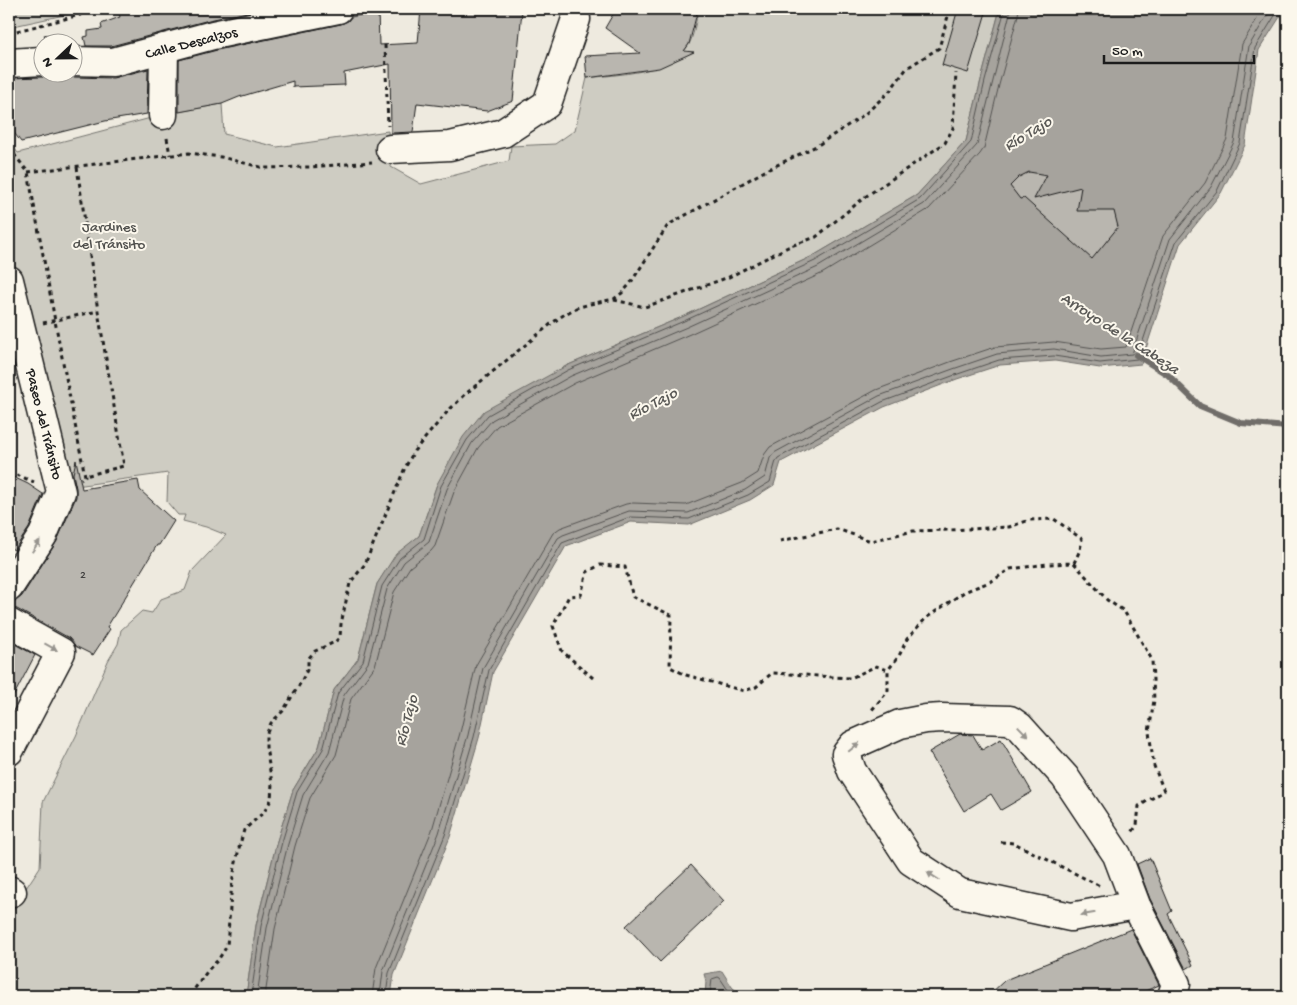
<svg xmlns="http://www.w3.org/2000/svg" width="1297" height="1005" font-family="'Gochi Hand',sans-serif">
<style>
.green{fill:#ceccc2;stroke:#75746f}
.water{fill:#a6a39d;stroke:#6f6d69}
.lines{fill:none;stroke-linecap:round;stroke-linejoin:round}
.shore{stroke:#535250;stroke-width:1}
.stream{stroke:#6f6d69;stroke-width:6}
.building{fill:#b9b6af;stroke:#1c1c1c}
.minor-casing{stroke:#1c1c1c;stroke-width:31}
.path{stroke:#1c1c1c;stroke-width:3;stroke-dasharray:4 4;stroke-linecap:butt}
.minor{stroke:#fbf7ec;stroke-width:28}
.oneway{fill:#97948e}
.labels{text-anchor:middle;stroke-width:4;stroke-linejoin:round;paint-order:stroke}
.number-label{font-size:12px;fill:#434241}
.street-label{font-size:15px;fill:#1c1c1c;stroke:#fbf7ec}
.park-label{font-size:15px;fill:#51514e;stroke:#fbf7ec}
.water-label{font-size:16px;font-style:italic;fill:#5a5956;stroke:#fbf7ec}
</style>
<rect width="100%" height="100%" fill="#eeeadf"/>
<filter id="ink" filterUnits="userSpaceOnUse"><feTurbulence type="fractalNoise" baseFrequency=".02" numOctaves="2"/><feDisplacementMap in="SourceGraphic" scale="10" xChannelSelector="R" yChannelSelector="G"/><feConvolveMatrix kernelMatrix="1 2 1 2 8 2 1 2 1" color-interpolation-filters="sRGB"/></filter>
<g filter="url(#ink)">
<!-- green -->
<g class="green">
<path d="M9 9H78L69 14 9 27Z"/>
<path d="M698 9H1000L981 80 966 141 917 195 813 256 682 317 566 366 437 484 419 536 396 555 377 584 358 659 334 690 319 747 293 790 277 841 256 925 246 996H9V918L24 891 40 867 43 802 76 736 108 661 118 644 121 630 142 611 152 613 161 599 185 590 192 571 226 535 206 527 183 521 185 515H178L167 502 168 473 69 487 9 249V142L18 153 166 114 222 104 224 134 277 147 388 131 391 167 421 184 509 161 511 146 555 144 575 130 587 78C617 74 670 74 688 46 694 36 696 21 698 9Z"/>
</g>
<!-- water -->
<g class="water">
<path d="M1000 9H1285L1259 50 1245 145 1221 193 1180 244 1141 364 1100 368 1055 361 1000 365 957 379 884 407 781 462 774 485 750 500 689 525 631 522 566 546 493 672 479 738 450 837 394 975 391 996H246L256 926 277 841 293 790 319 747 334 690 358 659 377 584 396 554 419 536 437 484 463 437 484 411 566 366 682 317 813 256 917 195 966 141 981 80Z"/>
<path d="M722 971 732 987 741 995 705 996 706 981 704 974Z"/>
</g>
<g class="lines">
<!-- shore -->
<g class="shore">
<path d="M251 996 261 926 282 842 297 792 323 749 338 693 363 661 382 586 400 558 424 539 441 486 467 440 488 415 568 370 684 321 815 261 920 199 971 142 985 81 1005 9"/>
<path d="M257 996 267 928 288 844 303 795 329 752 344 695 368 663 387 589 404 562 429 542 447 489 472 443 492 420 571 376 687 327 818 267 924 204 977 145 1011 9"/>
<path d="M265 996 275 929 295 846 310 798 336 755 351 699 375 666 394 592 410 567 431 551 435 546 454 492 478 448 497 426 575 383 690 334 823 273 929 209 980 154 984 148 999 85 1018 15 1019 9"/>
<path d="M372 996 376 968 432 830 460 733 476 665 553 533 560 528 626 504 633 503 686 505 742 483 758 473 764 455 770 447 876 390 950 362 995 347 1054 342 1101 349 1126 347 1163 236 1205 183 1227 139 1242 44 1263 9"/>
<path d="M380 996 383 971 439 833 468 735 483 668 558 538 563 535 629 511 688 513 745 490 765 477 770 458 774 453 879 396 953 369 997 354 1054 349 1101 357 1132 354 1170 239 1211 187 1234 142 1249 46 1271 9"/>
<path d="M386 996 389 973 445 835 474 737 489 670 562 543 630 517 689 519 748 495 770 482 776 461 778 458 882 402 955 375 999 360 1054 356 1100 363 1137 359 1176 242 1217 191 1240 143 1255 48 1279 9"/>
<path d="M710 996 712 979 718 977 720 978 728 990 735 996"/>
</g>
<!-- stream -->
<path class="stream" d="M1136 355 1168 375 1200 406 1241 423 1288 427"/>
</g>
<!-- building -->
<g class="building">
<path d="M118 9H262L209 20 111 46H86L84 37 88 36V31L102 29 101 24 120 17Z"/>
<path d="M421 9H496L522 11 513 101 487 111 417 103 413 132 391 133 390 64 344 73 345 85 293 87V81L239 97 222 104 179 112V60L217 50 341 24 348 21 351 17 378 11 379 45 418 43Z"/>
<path d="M616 9H698L689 44 684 51 694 52 659 68 587 78 585 56 640 53 605 28Z"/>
<path d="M958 9H987L968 73 942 65Z"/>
<path d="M148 69 147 114 105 121 21 142 9 126V78L43 77 52 72H62L64 75 72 77 113 78Z"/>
<path d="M1029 172 1047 175 1034 199 1081 187 1077 211H1114L1118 227 1092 259 1024 198 1020 199 1010 186 1019 177Z"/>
<path d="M76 460 82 489 138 480 140 490 174 521 159 545H157L107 627 110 629 93 655 75 646 74 644 69 638 17 609 9 607 10 602 16 601 22 596 57 541 76 497V488L73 474Z"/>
<path d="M9 475 28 484 43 494 29 528 14 550 9 547Z"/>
<path d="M9 641 35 655 9 705Z"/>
<path d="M960 734 973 735 982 750 1001 739 1032 792 1001 810 991 794 964 811 929 752Z"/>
<path d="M1150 858 1172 911 1168 914 1193 965 1186 969 1150 899 1137 864Z"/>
<path d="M691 865 724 901 660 962 626 926Z"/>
<path d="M1131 929 1159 985 1134 996H988L1005 980Z"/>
</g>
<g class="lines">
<defs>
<g id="minor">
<path d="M72 61 113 62 213 35 338 9"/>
<path d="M9 63 42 61"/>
<path d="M163 115 164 48"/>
<path d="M390 149 450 146 503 133 547 104 576 19"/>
<path d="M9 280 61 492 43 535 9 587"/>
<path d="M9 623 61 652 9 751"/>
<path d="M9 890 12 892"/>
<path d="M1136 905 1071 917 960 893 911 861 852 771 846 754 853 745 900 724 926 719 942 718 1010 720 1020 727 1065 777 1117 855 1136 905 1176 984 1172 996"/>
</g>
</defs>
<!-- minor casing -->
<use href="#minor" class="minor-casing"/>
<!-- path -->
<g class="path">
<path d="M383 9 384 10"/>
<path d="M9 33 80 15 76 9"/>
<path d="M44 36 51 35 56 42"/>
<path d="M385 45 388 126"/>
<path d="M167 138 170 155"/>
<path d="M9 148 28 172 55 321 85 476 81 479"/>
<path d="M77 167 98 311 124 466 85 476"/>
<path d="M28 172 189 153 221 157 264 168 310 167 372 162"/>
<path d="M614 300 645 307 729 277 788 247 816 237 865 197 945 143 953 128 956 73"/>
<path d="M43 323 98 311"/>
<path d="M9 472 34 482"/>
<path d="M780 541 837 529 871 541 913 531 949 530 1009 527 1030 520 1054 519 1082 539 1080 550 1074 563 1048 564 1010 569 992 581 964 592 926 618 907 639 899 656 888 670V691L871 711"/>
<path d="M1074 563 1107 600 1124 611 1152 660 1154 700 1149 732 1154 766 1164 791 1139 806 1137 825 1131 834"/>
<path d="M593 678 562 651 553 626 569 596 581 595 587 572 600 565 625 567 633 597 671 615 670 667 686 675 744 691 756 687 772 673 851 678 876 666 888 670"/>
<path d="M1001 842 1014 843 1102 887"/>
<path d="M192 996 193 991 209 969 218 960 227 946 232 882 239 848 244 830 264 812 271 800 272 783 266 747V735L271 723 283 711 301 682 308 668V659L315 651 335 642 340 637 341 624 350 583 365 564 404 470 414 451 449 410 468 392 552 323 565 314 576 308 590 304 614 299 622 293 630 284 668 225 763 172 818 145 865 114 889 92 907 68 939 48 950 9"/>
</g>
<!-- minor -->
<use href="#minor" class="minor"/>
</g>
<!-- one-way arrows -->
<defs><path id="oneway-solid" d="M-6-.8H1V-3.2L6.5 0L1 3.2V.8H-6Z" transform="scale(1.25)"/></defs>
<g class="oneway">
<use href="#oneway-solid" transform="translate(36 546) rotate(-56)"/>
<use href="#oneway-solid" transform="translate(51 647) rotate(29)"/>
<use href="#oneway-solid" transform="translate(1023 731) rotate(46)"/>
<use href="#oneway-solid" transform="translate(854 747) rotate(-40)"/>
<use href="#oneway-solid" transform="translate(933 876) rotate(-147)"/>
<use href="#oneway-solid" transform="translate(1088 914) rotate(170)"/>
</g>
</g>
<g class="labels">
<!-- number labels -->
<g class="number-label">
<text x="83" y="578">2</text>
</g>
<!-- street labels -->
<g class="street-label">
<text transform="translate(191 42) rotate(-14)" y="5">Calle Descalzos</text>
<text transform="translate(45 424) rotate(76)" y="5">Paseo del Tránsito</text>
</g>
<!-- park labels -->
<g class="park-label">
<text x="109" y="231">Jardines<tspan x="109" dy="17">del Tránsito</tspan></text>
</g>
<!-- water labels -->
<g class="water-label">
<text transform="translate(1027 132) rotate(-31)" y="6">Río Tajo</text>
<text transform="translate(1121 332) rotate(33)" y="6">Arroyo de la Cabeza</text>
<text transform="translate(652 402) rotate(-27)" y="6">Río Tajo</text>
<text transform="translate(405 720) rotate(-75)" y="6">Río Tajo</text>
</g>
</g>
<!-- margin -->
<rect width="1297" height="1005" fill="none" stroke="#fbf7ec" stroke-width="30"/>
<rect x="15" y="15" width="1267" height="975" fill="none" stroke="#1c1c1c" stroke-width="2" filter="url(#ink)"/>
<!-- north arrow -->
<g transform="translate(58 58) rotate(248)"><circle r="24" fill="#fbf7ec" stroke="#a29f99"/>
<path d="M0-4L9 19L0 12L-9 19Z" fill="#1c1c1c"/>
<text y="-8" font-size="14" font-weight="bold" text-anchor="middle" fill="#1c1c1c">N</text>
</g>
<!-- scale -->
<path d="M1104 55v8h150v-8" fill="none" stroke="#1c1c1c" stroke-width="2.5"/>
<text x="1112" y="55" font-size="15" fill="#1c1c1c" stroke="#fbf7ec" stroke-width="4" paint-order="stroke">50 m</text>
</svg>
